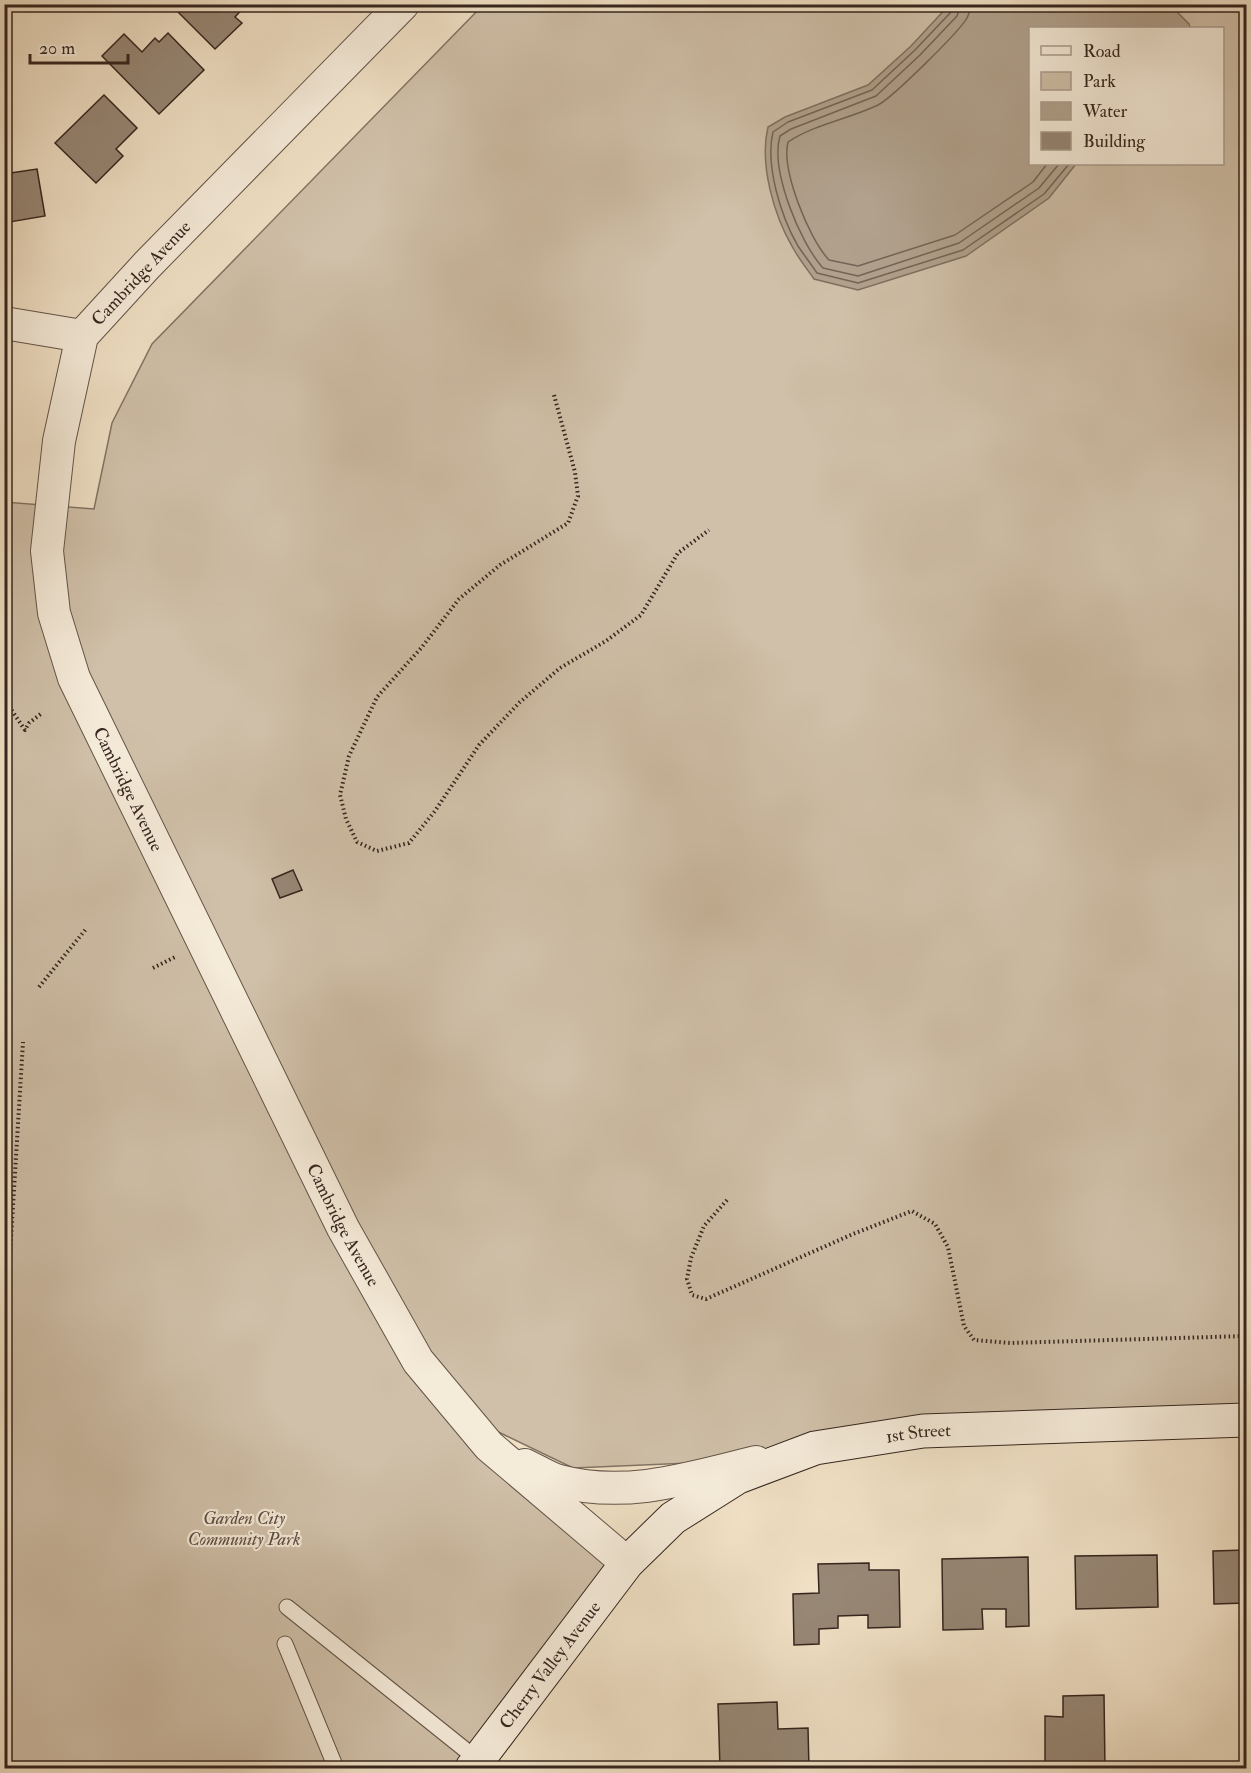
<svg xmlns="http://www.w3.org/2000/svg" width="1251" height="1773" font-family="'IM FELL Double Pica',serif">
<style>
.green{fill:#d0c0a9;stroke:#837364;stroke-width:1.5;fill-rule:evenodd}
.water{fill:#b1a18d;stroke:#807061;stroke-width:1.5}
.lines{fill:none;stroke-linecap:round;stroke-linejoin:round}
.shore{stroke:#746456;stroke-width:1.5}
.building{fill:#978775;stroke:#36261f;stroke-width:1.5}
.lane-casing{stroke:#645448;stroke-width:17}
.street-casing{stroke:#645448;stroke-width:34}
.secondary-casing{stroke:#36261f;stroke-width:35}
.path{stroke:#36261f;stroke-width:4;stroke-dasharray:1.5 3;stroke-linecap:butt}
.lane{stroke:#f5ebd9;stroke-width:15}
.street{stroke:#f5ebd9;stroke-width:32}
.secondary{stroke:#f5ebd9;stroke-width:33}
.labels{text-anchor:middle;stroke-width:4.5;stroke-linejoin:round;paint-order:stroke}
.street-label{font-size:18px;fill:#36261f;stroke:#f5ebd9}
.park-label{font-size:18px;font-style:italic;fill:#5c4c42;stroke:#f5ebd9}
</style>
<rect width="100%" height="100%" fill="#f0e0c5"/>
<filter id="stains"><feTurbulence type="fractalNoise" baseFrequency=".00333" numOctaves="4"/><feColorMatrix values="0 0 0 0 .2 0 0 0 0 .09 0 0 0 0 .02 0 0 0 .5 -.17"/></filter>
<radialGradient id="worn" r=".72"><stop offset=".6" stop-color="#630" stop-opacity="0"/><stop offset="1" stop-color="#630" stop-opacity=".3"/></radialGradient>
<!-- green -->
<path class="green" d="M483 5H1246V1425L690 1463 573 1468 486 1426 624 1563 471 1768H5L4 502 94 509 112 423 152 344ZM1030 28H1222V164H1030Z"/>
<!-- water -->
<path class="water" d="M950 4 1170 5 1189 24 1190 28H1030V164H1076L1049 198 966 256 858 290 814 279C807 269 799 259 793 248 774 216 759 164 768 127L785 117 868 85 911 46Z"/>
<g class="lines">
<!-- shore -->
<g class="shore">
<path d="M953 4 952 11 915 50 872 90 788 122 773 132C765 165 781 217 798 246 804 255 811 264 817 273L858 283 963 250 1044 194 1069 164"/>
<path d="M961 4 957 16 920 55 876 96 791 129 780 136C770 170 800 243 823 268L858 276 959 243 1039 188 1059 164"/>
<path d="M970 4C970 9 969 14 967 18 959 32 892 98 878 105 849 119 815 124 788 142 781 170 809 239 829 260L858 266 955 235 1033 182 1047 164"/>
</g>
</g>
<!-- building -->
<g class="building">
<path d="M179 4H247L235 17 242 23 215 49 175 9Z"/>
<path d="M168 33 204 70 159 114 102 56 124 34 142 52 155 38 159 42Z"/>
<path d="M104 95 137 128 116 149 123 156 96 183 55 143Z"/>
<path d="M37 169 45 216 9 222 10 230H4V174Z"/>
<path d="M293 870 302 890 280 898 272 879Z"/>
<path d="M1246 1550V1603L1214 1604 1213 1551Z"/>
<path d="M1157 1555 1158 1607 1076 1609 1075 1556Z"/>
<path d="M1028 1557 1029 1626 1006 1627V1609H982L983 1629 943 1630 942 1559Z"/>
<path d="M869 1563V1570H899L900 1627 868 1628V1615L838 1616V1628L819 1629V1644L794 1645 793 1594 819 1593 818 1564Z"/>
<path d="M1104 1695 1105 1768H1045V1716L1063 1717V1696Z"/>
<path d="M777 1702 778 1729 808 1728 809 1768H720L718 1704Z"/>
</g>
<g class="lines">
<defs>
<g id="lane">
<path d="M287 1607 478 1760"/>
<path d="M285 1644 336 1768"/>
</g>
<g id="street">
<path id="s1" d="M403 4 147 265 82 336 59 441 47 551 54 613 74 678 343 1228 418 1361 489 1446 627 1563"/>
<path d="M4 323 82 336"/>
<path d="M525 1465C536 1470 548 1478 559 1481 626 1499 691 1478 756 1462"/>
</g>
<g id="secondary">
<path id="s2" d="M472 1768 627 1563 673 1518 738 1477 815 1448 923 1431 1246 1420"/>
</g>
</defs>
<!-- lane casing -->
<use href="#lane" class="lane-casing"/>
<!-- street casing -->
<use href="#street" class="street-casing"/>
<!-- secondary casing -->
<use href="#secondary" class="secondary-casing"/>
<!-- path -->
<g class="path">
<path d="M554 395 575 472 578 496 568 523 500 565 459 599 422 647 377 697 349 756 340 795 346 819 357 842 377 851 409 843 435 811 479 745 520 702 560 668 606 641 641 615 678 553 709 530"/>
<path d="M4 650 11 649"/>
<path d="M4 699 25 730 29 723 42 713"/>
<path d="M153 968 177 956"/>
<path d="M39 987 86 929"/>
<path d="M727 1200 704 1226 691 1258 687 1279 692 1295 706 1299 853 1234 912 1211 935 1224 948 1247 964 1326 974 1340 1010 1343 1246 1336"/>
<path d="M4 1353 23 1042"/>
</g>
<!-- lane -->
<use href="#lane" class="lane"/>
<!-- street -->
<use href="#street" class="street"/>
<!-- secondary -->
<use href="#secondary" class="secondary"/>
</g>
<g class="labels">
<!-- street labels -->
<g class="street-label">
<text transform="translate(141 273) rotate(-47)" y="6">Cambridge Avenue</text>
<text dy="6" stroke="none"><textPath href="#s1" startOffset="934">Cambridge Avenue</textPath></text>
<text dy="6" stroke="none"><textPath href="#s1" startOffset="1420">Cambridge Avenue</textPath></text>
<text dy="6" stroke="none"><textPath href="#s2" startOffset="585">1st Street</textPath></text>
<text dy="6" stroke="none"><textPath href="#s2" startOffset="129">Cherry Valley Avenue</textPath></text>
</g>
<!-- park labels -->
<g class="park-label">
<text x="244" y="1524">Garden City<tspan x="244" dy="21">Community Park</tspan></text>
</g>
</g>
<!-- margin -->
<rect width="1251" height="1773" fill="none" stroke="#f0e0c5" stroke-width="24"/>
<rect x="6" y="6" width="1239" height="1761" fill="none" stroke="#36261f" stroke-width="3"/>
<rect x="12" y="12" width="1227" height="1749" fill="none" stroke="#36261f" stroke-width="1.5"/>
<!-- legend -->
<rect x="1029" y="27" width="195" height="138" fill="#f5ebd9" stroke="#a99c8f" stroke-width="1.5"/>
<rect x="1041" y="46" width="30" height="9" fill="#f5ebd9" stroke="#a99c8f" stroke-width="1.5"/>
<text x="1083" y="57" font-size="18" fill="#36261f">Road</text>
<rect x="1041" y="72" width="30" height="18" fill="#d0c0a9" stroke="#a99c8f" stroke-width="1.5"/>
<text x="1083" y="87" font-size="18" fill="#36261f">Park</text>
<rect x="1041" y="102" width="30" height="18" fill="#b1a18d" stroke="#a99c8f" stroke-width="1.5"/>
<text x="1083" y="117" font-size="18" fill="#36261f">Water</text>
<rect x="1041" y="132" width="30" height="18" fill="#978775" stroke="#a99c8f" stroke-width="1.5"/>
<text x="1083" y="147" font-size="18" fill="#36261f">Building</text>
<!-- scale -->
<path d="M30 54v9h98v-9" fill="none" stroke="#36261f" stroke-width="3"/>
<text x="39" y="54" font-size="18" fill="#36261f" stroke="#f5ebd9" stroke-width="4.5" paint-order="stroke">20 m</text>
<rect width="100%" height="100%" filter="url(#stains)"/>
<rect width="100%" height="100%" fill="url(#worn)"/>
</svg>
